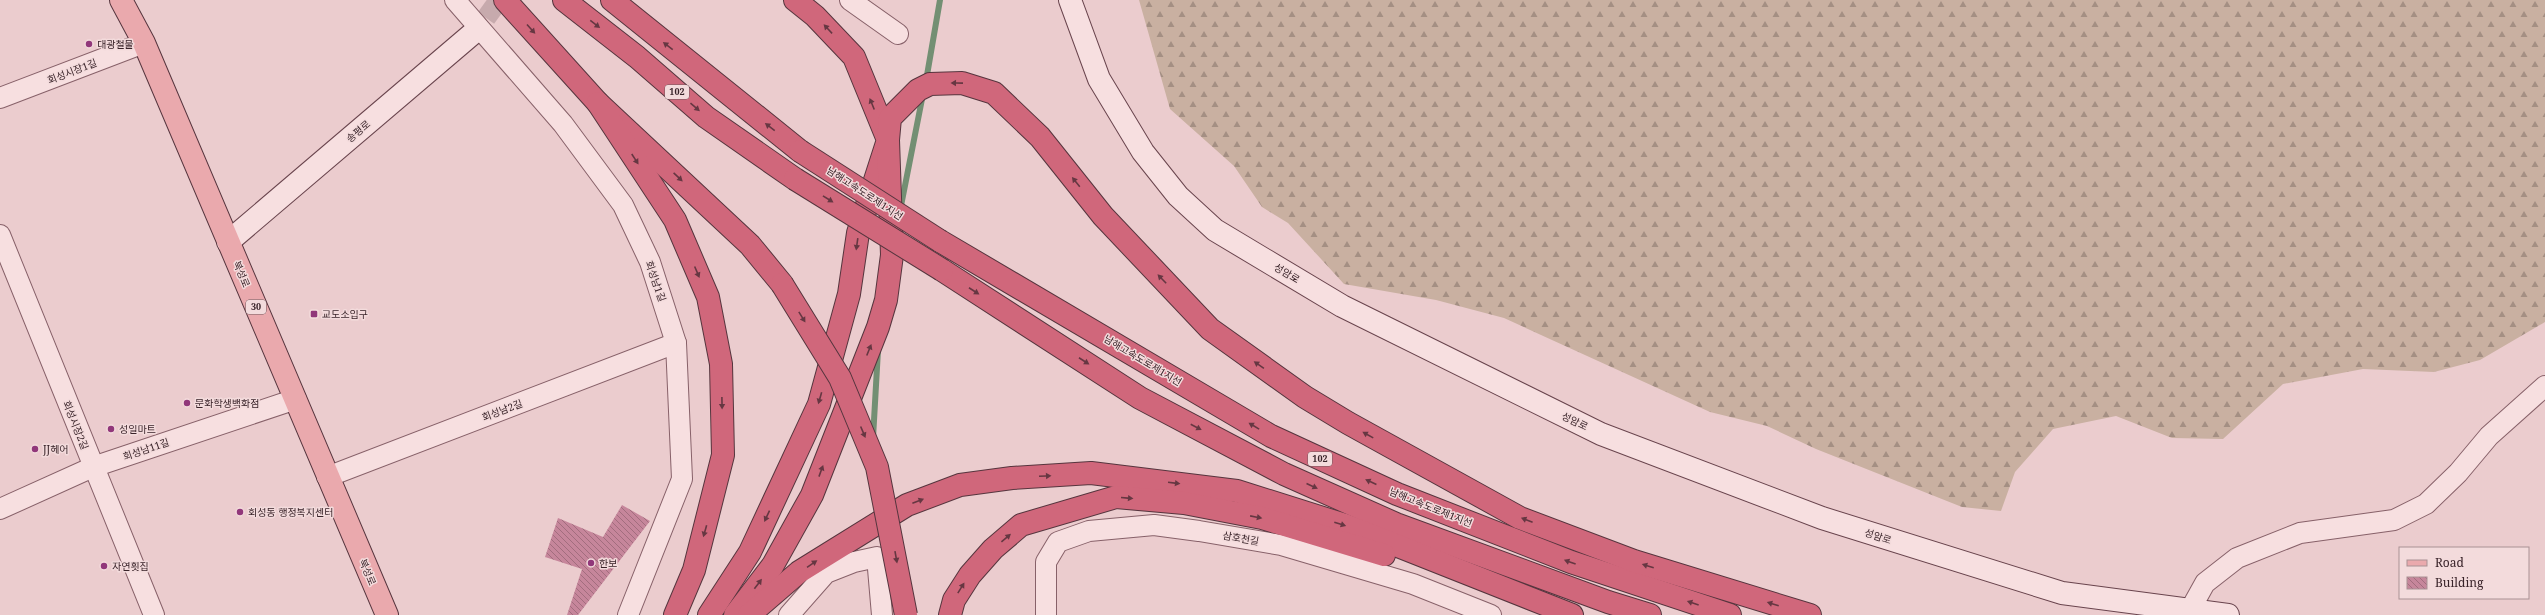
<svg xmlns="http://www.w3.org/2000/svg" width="2545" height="615" font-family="'Noto Serif','Noto Sans KR',serif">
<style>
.forest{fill:url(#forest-firs)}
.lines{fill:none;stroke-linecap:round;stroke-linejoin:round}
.stream{stroke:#738f73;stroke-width:6}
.building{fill:url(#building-back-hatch)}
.street-tunnel{stroke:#c7aaad;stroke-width:20;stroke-dasharray:20 10;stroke-linecap:butt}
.street-casing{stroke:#876169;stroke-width:22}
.secondary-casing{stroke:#69444d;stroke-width:24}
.primary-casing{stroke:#56353e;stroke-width:24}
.highway-casing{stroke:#56353e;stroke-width:24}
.street{stroke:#f7dfe0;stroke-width:20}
.secondary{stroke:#f7dfe0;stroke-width:22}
.primary{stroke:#eaa9ad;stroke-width:22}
.highway{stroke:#d0677b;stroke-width:22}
.highway-bridge-casing{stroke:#56353e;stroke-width:24;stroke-linecap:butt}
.highway-bridge{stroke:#d0677b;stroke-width:22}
.oneway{fill:#663742}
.poi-dot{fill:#91377a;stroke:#f3dbdc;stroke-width:1.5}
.labels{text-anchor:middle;stroke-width:3;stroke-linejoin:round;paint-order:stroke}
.shield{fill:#f3dbdc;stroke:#715a5f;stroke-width:1}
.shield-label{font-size:9px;font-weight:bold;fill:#392329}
.poi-label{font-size:10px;fill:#392329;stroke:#f3dbdc;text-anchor:start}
.street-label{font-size:10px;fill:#392329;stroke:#f3dbdc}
</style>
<defs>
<pattern id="forest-firs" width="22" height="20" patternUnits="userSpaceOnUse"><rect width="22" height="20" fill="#c9b0a1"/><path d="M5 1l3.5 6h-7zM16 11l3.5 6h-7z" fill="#a48f83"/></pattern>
<pattern id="building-back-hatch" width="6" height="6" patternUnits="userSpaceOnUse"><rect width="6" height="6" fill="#c6869b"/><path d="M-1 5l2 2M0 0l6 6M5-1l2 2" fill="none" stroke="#a26d7e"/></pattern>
</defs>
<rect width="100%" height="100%" fill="#ebccce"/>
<!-- forest -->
<path class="forest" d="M1139 0H2545V322L2480 360 2434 372 2363 369 2283 384 2223 439 2172 438 2116 416 2053 429 2015 472 2001 511 1962 507 1816 449 1767 426 1710 412 1504 318 1436 300 1344 284 1288 223 1262 207 1234 166 1170 109Z"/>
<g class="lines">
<!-- stream -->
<g class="stream">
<path d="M926 81 940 0"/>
<path d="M900 211 923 94"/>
<path d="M873 438 878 350"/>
</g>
</g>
<!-- building -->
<path class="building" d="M622 505 650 521 578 615H567L582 569 545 557 558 518 603 537Z"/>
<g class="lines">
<!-- street-tunnel -->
<path class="street-tunnel" d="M486 18 499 0"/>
<defs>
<g id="street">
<path d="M455 0 563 124 623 205 650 262 676 343 682 479 628 615"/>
<path d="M850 0 898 34"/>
<path d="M0 98 144 43"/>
<path d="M0 235 154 615"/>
<path d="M327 477 676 343"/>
<path d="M0 509 93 467 296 399"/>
<path d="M2190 610 2205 583 2237 558 2300 533 2394 520 2426 504 2458 473 2489 436 2545 386"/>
<path d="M789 615 826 573 854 562 877 557 882 615"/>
<path d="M1046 615V562L1058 542 1089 531 1154 525 1199 531 1281 545 1413 584 1491 615"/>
</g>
<g id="secondary">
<path d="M1070 0 1099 79 1143 152 1178 196 1215 230 1342 306 1601 434 1822 518 2062 593 2228 615"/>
<path d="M228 242 478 29"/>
</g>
<path id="primary" d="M121 0 144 43 387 615"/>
<g id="highway">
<path d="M505 0 598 103 750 245 782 284"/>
<path d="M564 0 637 57 706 117 795 179"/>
<path d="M612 0 800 151"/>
<path d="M598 103 675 220 708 297 721 364 723 455 694 570 675 615"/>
<path d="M940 241 1271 436 1397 494 1571 562 1730 615"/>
<path d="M942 270 1140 398 1284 474 1396 524 1608 602 1650 615"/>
<path d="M709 615 750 552 819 404 849 294 858 233 888 140 854 57 815 16 795 0"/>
<path d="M735 615 773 565 812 495 878 327 886 300 892 255 888 140 890 118 918 90 930 84 962 83 994 93 1040 137 1103 216 1210 329 1305 397 1348 423 1520 518 1634 561 1810 615"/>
<path d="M749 615 799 572 907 505 960 485 1012 478 1091 473 1237 491 1345 525 1572 615"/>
<path d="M950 615 954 600 970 575 993 549 1021 525 1116 497 1184 503 1262 518 1384 555"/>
</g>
</defs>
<!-- street casing -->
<use href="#street" class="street-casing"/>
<!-- secondary casing -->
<use href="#secondary" class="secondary-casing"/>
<!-- primary casing -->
<use href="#primary" class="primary-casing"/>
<!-- highway casing -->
<use href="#highway" class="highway-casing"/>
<!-- street -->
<use href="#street" class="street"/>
<!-- secondary -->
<use href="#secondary" class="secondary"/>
<!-- primary -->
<use href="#primary" class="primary"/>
<!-- highway -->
<use href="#highway" class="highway"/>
<defs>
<g id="highway-bridge">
<path d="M800 151 940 241"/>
<path d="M795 179 942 270"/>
<path d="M782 284 840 378 877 467 906 615"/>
</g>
</defs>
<!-- highway-bridge casing -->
<use href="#highway-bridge" class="highway-bridge-casing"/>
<!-- highway-bridge -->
<use href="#highway-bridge" class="highway-bridge"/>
</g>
<!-- one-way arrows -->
<defs><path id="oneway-solid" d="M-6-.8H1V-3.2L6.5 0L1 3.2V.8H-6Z"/></defs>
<g class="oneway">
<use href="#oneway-solid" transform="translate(595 24) rotate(38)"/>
<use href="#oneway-solid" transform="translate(531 29) rotate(48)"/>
<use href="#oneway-solid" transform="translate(828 29) rotate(-133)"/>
<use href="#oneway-solid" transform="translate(668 46) rotate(-142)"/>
<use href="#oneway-solid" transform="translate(957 83) rotate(-179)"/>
<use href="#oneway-solid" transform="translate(872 104) rotate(-112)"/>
<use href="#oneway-solid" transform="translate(695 107) rotate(41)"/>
<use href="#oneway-solid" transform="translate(770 127) rotate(-142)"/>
<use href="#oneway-solid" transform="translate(635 159) rotate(57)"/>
<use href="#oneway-solid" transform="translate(678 177) rotate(43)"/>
<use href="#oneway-solid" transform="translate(1076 182) rotate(-129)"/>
<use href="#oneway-solid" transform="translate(828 199) rotate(32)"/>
<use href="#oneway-solid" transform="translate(857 244) rotate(98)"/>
<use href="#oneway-solid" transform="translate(697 272) rotate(67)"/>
<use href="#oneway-solid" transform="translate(1162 279) rotate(-134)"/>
<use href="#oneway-solid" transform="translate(974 291) rotate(33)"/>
<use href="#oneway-solid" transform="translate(802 317) rotate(58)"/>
<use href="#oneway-solid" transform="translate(869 350) rotate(-68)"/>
<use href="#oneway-solid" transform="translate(1084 361) rotate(33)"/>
<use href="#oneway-solid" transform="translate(1259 365) rotate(-145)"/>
<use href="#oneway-solid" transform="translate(820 398) rotate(106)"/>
<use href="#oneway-solid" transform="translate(722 403) rotate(89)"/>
<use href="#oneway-solid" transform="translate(1254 426) rotate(-149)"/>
<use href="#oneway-solid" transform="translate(1196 427) rotate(28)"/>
<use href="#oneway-solid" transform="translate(863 432) rotate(67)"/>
<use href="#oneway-solid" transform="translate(1368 435) rotate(-151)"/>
<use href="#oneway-solid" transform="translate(821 471) rotate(-70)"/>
<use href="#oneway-solid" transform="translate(1045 476) rotate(-3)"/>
<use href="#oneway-solid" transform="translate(1371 482) rotate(-155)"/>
<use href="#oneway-solid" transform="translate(1174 483) rotate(7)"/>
<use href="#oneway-solid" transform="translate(1312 486) rotate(24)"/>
<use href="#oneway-solid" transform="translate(1127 498) rotate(5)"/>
<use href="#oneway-solid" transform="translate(918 501) rotate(-21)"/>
<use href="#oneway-solid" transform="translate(767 516) rotate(115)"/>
<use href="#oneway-solid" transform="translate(1256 517) rotate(11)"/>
<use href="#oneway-solid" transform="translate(1527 520) rotate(-159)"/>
<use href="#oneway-solid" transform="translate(1340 524) rotate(18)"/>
<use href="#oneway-solid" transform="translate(705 531) rotate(106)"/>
<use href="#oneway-solid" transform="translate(1006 538) rotate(-40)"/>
<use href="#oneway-solid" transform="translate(896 557) rotate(80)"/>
<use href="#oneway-solid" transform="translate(1570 562) rotate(-160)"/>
<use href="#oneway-solid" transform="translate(812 564) rotate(-34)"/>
<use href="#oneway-solid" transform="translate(1648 566) rotate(-163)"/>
<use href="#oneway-solid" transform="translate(758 584) rotate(-53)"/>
<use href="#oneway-solid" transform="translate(961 588) rotate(-58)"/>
<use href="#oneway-solid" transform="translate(1693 603) rotate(-161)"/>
<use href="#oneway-solid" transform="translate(1773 604) rotate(-163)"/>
</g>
<!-- markers -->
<g class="poi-dot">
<circle cx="89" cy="44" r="4"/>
<rect x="310" y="310" width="8" height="8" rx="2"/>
<circle cx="187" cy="403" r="4"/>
<circle cx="111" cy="429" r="4"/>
<circle cx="35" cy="449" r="4"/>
<circle cx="240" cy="512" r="4"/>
<circle cx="591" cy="563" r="4"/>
<circle cx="104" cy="566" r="4"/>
</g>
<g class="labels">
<!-- shield labels -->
<g class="shield">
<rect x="665" y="85" width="24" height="14" rx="3"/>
<rect x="246" y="300" width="20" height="14" rx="3"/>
<rect x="1308" y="452" width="24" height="14" rx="3"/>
</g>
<g class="shield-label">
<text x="677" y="95">102</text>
<text x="256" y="310">30</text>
<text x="1320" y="462">102</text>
</g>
<!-- poi labels -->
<g class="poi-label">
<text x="97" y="48">대광철물</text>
<text x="322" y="318">교도소입구</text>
<text x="195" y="407">문화학생백화점</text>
<text x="119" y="433">성일마트</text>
<text x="43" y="453">JJ헤어</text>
<text x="248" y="516">회성동 행정복지센터</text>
<text x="599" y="567">한보</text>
<text x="112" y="570">자연횟집</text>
</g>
<!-- street labels -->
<g class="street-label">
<text transform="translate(72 71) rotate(-21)" y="4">회성시장1길</text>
<text transform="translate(358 131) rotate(-40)" y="4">송평로</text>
<text transform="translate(865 193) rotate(33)" y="4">남해고속도로제1지선</text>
<text transform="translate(1287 273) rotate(31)" y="4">성암로</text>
<text transform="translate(242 274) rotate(67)" y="4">북성로</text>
<text transform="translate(656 281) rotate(71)" y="4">회성남1길</text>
<text transform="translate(1143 360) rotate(31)" y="4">남해고속도로제1지선</text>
<text transform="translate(502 410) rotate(-21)" y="4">회성남2길</text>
<text transform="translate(1575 421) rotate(26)" y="4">성암로</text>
<text transform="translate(76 425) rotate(68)" y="4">회성시장2길</text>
<text transform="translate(146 449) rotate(-19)" y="4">회성남11길</text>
<text transform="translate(1431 507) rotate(22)" y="4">남해고속도로제1지선</text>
<text transform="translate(1878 536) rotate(18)" y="4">성암로</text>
<text transform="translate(1241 538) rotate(10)" y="4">삼호천길</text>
<text transform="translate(368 572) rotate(67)" y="4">북성로</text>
</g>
</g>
<!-- legend -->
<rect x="2399" y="547" width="130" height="52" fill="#f3dbdc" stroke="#a99194"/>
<rect x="2407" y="560" width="20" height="6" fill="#eaa9ad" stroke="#a99194"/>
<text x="2435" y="567" font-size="12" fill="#392329">Road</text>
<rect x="2407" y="577" width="20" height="12" fill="url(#building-back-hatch)" stroke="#a99194"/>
<text x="2435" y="587" font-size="12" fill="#392329">Building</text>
</svg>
